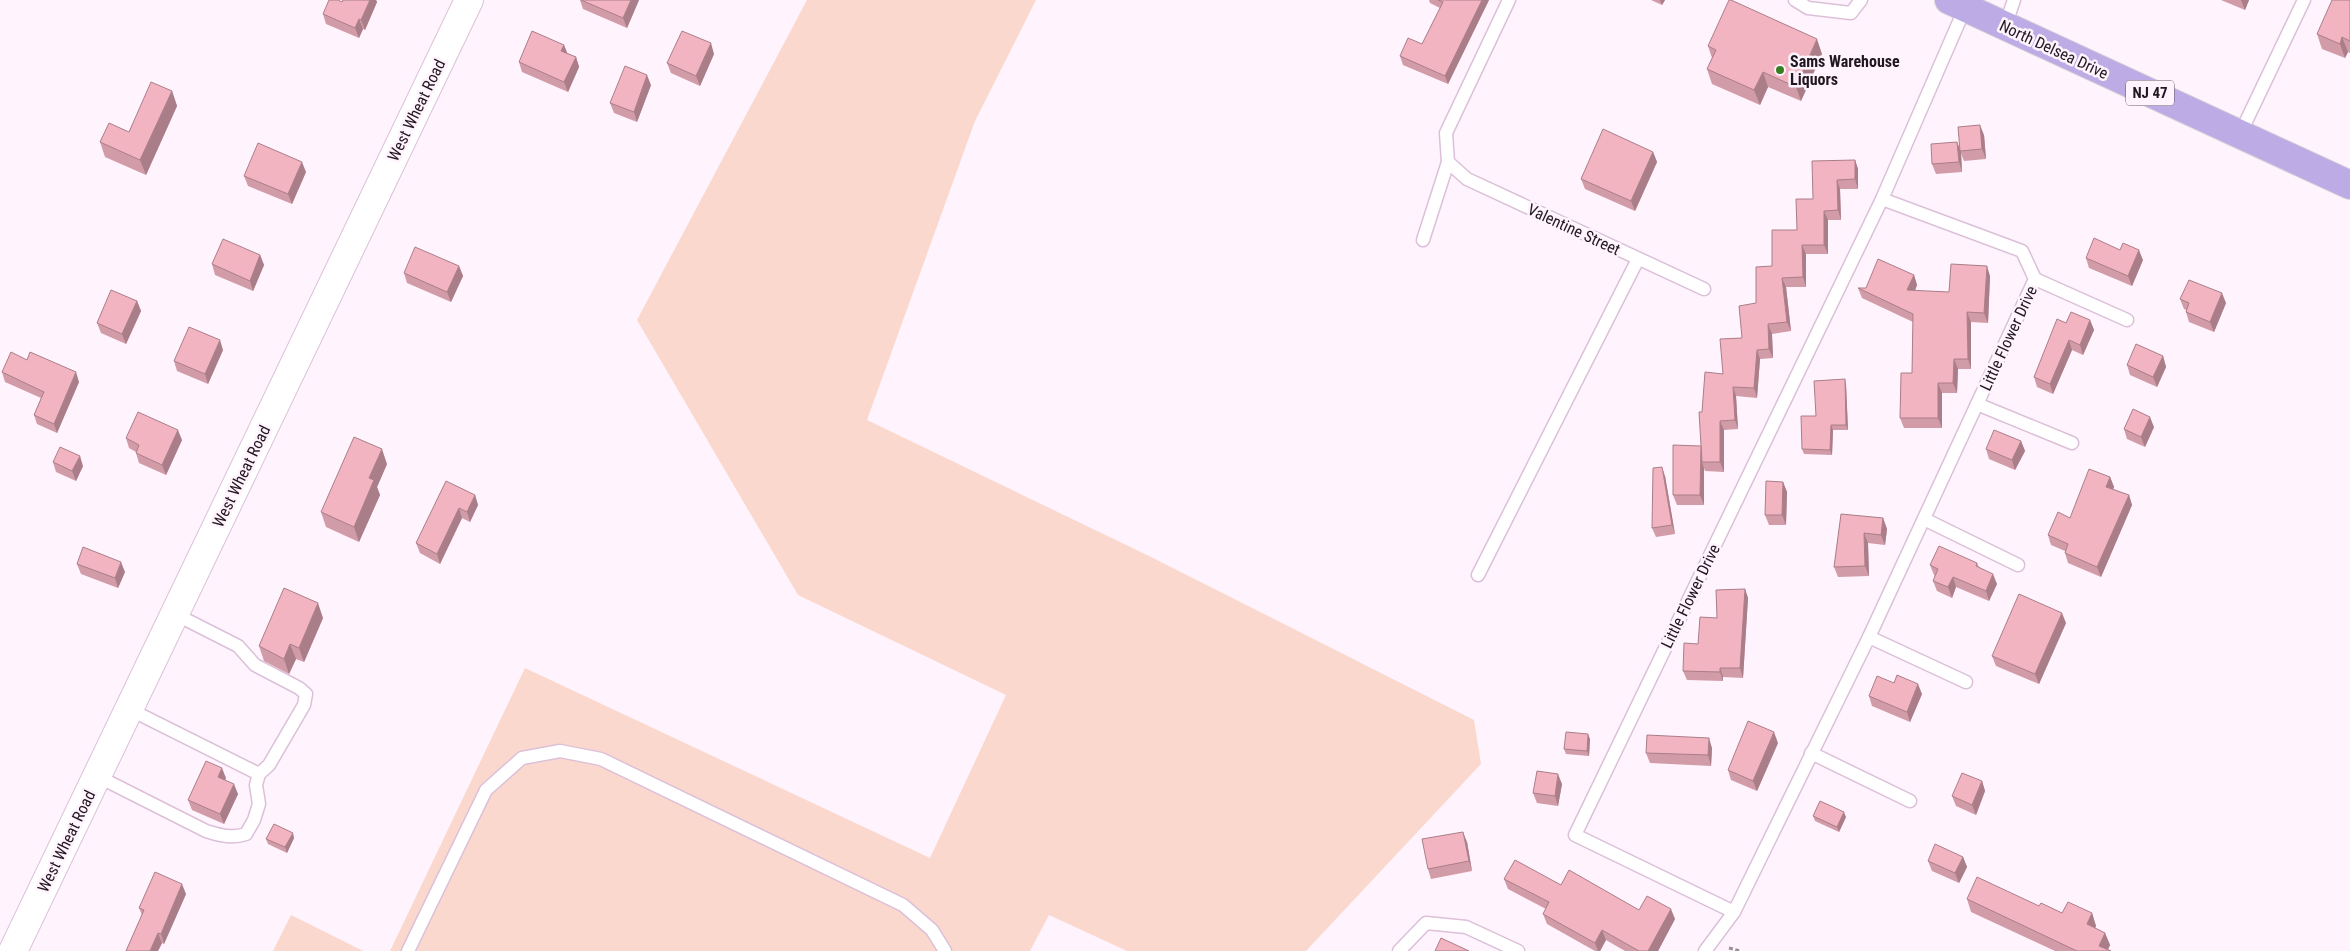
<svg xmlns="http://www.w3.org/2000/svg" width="2350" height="951" font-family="'Roboto Condensed',sans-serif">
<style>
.green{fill:#fbd8cd}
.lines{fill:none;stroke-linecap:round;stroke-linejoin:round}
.service-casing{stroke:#dcc0d9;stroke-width:15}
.tertiary-casing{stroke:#dcc0d9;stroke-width:30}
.primary-casing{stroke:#d7d5d7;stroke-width:30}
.path{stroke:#9a8f98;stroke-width:3;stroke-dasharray:4 2.5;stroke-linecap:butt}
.service{stroke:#fff;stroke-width:12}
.tertiary{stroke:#fff;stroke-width:28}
.primary{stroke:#bdabe6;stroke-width:28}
.wall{fill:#d19ba7}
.shaded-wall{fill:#aa7e88}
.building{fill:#f3b4c2;stroke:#aa7e88}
.poi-dot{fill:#377e23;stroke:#fff3fd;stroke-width:2}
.labels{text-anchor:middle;stroke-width:5;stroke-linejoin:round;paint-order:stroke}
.shield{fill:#fff3fd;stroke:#645962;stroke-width:1}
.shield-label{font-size:15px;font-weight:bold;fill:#211720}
.street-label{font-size:16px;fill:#211720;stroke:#fff3fd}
.poi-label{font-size:16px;font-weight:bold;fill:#211720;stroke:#fff3fd;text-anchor:start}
</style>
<rect width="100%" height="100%" fill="#fff3fd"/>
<!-- green -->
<g class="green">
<path d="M807 0H1036L975 121 867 420 1151 557 1474 720 1481 764 1306 951H1127L1049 915 1030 951H390L525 668 930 858 1006 695 798 595 637 320Z"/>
<path d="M291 915 363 951H273Z"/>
</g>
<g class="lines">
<defs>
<g id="service">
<path d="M1509 0 1446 133 1448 162 1467 179 1704 289"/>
<path d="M1795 0 1808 8 1851 13 1861 0"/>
<path d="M2005 26 2014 0"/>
<path d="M2240 134 2304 0"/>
<path d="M1423 240 1448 162"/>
<path d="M2035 279 2127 320"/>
<path d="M1977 404 2072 443"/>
<path d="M1924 519 2018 565"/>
<path d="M1478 575 1638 259"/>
<path d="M1869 637 1966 682"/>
<path d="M129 709 259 774"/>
<path d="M1811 753 1910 801"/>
<path d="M97 776 206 831C220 835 231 839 246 834L254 820 259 804 256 785 259 774 269 765 304 705 306 694 299 688 255 665 238 646 175 614"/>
<path d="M1734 912 1575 835 1882 199 1965 8"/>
<path d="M408 951 486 790 522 758 560 751 601 759 903 905 932 930 945 951"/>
<path d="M1399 951 1426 923 1466 927 1518 951"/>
<path d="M1705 951 1734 912 1869 637 2035 279 2022 251 1882 199"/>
</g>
<path id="tertiary" d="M13 951 469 0"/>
<path id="primary" d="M1949 0 2350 185"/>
</defs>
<!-- service casing -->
<use href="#service" class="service-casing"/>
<!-- tertiary casing -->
<use href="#tertiary" class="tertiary-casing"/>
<!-- primary casing -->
<use href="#primary" class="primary-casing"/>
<!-- path -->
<path class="path" d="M1729 948 1740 951"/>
<!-- service -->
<use href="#service" class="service"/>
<!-- tertiary -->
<use href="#tertiary" class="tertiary"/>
<!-- primary -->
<use href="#primary" class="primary"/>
</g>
<!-- wall -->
<g class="wall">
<path d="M343 0H376L377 2 365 30 363 29 359 38 326 24 323 14 342 2Z"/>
<path d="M580 0H639L627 28 583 9Z"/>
<path d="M1429 0H1489L1448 84 1403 65 1400 56 1422 44 1440 8 1430 3Z"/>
<path d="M1651 0H1665L1662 5Z"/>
<path d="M2221 0H2249L2245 10Z"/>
<path d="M2350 0V53L2348 52 2345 58 2322 49 2317 34Z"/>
<path d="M564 45 567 53 576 57 579 67 568 92 522 72 519 62Z"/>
<path d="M1708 46 1822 54 1801 101 1768 87 1760 105 1712 84 1707 69 1712 58Z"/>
<path d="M714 54 700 86 671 73 667 63Z"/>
<path d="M651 85 637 122 614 113 610 103Z"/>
<path d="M172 91 177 106 146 175 105 157 100 142 129 132Z"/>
<path d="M1984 135 1986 159 1964 161 1960 151Z"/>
<path d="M1957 142 1961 152 1962 172 1936 174 1932 164Z"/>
<path d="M1653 152 1657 162 1635 211 1585 189 1581 179Z"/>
<path d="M1855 160 1858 169V189H1840L1841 220H1828V254H1806V287H1786L1791 331 1772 334 1773 358 1760 359 1757 398 1736 396 1738 429 1724 430V472L1705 471 1704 468V505H1677L1673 495 1701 446 1702 412 1742 338 1772 266 1797 230 1813 199Z"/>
<path d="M306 172 292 204 248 186 244 176Z"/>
<path d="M260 255 264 265 253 291 215 275 212 264Z"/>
<path d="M2086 258 2143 260 2132 286 2089 268Z"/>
<path d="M459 266 463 276 451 302 407 283 404 273Z"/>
<path d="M1914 275 1917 285 1915 291 1949 292 1990 276 1988 323 1971 322V369H1958L1957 393H1942V428H1904L1900 418 1912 373 1913 322 1862 298 1858 288H1866Z"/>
<path d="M2180 299 2226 303 2214 332 2189 322 2186 312V310L2184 309Z"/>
<path d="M137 301 141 311 126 344 101 333 97 323Z"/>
<path d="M2090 320 2094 330 2083 355 2072 350 2053 394 2037 387 2034 377 2066 323Z"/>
<path d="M223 350 208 384 177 371 174 361Z"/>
<path d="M2163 356 2166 367 2157 387 2130 375 2127 365Z"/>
<path d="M2 372 79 382 57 433 37 424 34 415 41 398 5 382Z"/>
<path d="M1846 384 1848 430H1833L1832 455 1804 454 1802 449 1816 416Z"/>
<path d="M2154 427 2145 447 2127 439 2124 429Z"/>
<path d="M126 438 182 440 166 475 139 463 136 453V452L129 448Z"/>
<path d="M2021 441 2025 451 2015 470 1989 459 1986 449Z"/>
<path d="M53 462 83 466 76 481 56 472Z"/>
<path d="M387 464 377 487 380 495 359 542 326 527 321 512Z"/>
<path d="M1665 476 1675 534 1656 537 1652 528Z"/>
<path d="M2110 477 2114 487 2113 489 2129 495 2132 505 2101 577 2068 563 2065 553V551L2051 545 2048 535 2070 518Z"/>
<path d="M1783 482 1787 492 1786 525H1769L1765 515Z"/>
<path d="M475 495 478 505 470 522 462 518 440 564 420 553 416 543Z"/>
<path d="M1841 514 1883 518 1887 529 1885 545 1868 543 1869 576 1838 577 1834 567Z"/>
<path d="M1977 563 1979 567 1997 584 1989 601 1956 587 1952 598 1937 591 1933 581 1935 576 1934 575 1930 565Z"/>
<path d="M77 564 125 572 118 588 81 574Z"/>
<path d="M1745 589 1748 598 1743 678 1723 677V681L1687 680 1683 671 1698 644 1717 618Z"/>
<path d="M323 618 304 662 296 659 289 674 264 661 259 646Z"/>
<path d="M2066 623 2039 684 1996 666 1992 656Z"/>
<path d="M1894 683 1922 694 1910 722 1872 706 1869 696Z"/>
<path d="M1590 739 1589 756 1566 754 1564 749Z"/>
<path d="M1778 743 1757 791 1731 780 1728 770Z"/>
<path d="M1712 748 1711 766 1650 763 1646 753Z"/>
<path d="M226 778 225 780 238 794 224 824 192 810 188 800Z"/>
<path d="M1982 781 1985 791 1976 815 1956 806 1952 796Z"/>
<path d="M1562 784 1558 806 1537 803 1533 793Z"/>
<path d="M1813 816 1846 817 1839 832 1815 821Z"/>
<path d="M294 838 287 853 268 844 266 839Z"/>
<path d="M1467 842 1472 871 1431 879 1428 869Z"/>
<path d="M1963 857 1967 867 1959 883 1932 871 1928 861Z"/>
<path d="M1504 879 1561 885 1639 910 1675 919 1658 951H1625L1606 940 1600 951H1595L1547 924 1543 914 1546 909 1508 889Z"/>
<path d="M186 894 164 944 162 943 158 951H126L142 915 139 908Z"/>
<path d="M1967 899 2039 906 2062 913H2092L2096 926 2095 928 2105 933 2110 945 2108 950 2111 951H2055L1971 912Z"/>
</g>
<!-- shaded-wall -->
<g class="shaded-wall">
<path d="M370 0H376L377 2 365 30 361 20Z"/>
<path d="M631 0H639L627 28 623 18Z"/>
<path d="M1482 0H1489L1448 84 1445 76Z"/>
<path d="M1660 0H1665L1662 5Z"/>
<path d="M2241 0H2249L2245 10Z"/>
<path d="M359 19 363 29 359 38 355 28Z"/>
<path d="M2342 37 2348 52 2345 58 2340 44Z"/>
<path d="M1817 39 1822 54 1801 101 1796 87Z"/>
<path d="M711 43 714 54 700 86 696 76Z"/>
<path d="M564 45 568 55 561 51Z"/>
<path d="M576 57 579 67 568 92 564 82Z"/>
<path d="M1763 72 1768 87 1760 105 1754 90Z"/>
<path d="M647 75 651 85 637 122 634 112Z"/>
<path d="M172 91 177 106 146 175 140 160Z"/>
<path d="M1980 125 1984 135 1986 159 1982 149Z"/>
<path d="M1957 142 1961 152 1962 172 1959 162Z"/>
<path d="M1653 152 1657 162 1635 211 1631 201Z"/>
<path d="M1855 160 1858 169V189L1855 179Z"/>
<path d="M302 162 306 172 292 204 288 194Z"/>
<path d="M1837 180 1840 189 1841 220 1838 210Z"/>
<path d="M1824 211 1828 220V254L1824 245Z"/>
<path d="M1802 245 1806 254V287L1803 277Z"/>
<path d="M2139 250 2143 260 2132 286 2128 276Z"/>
<path d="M260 255 264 265 253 291 250 281Z"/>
<path d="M459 266 463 276 451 302 447 292Z"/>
<path d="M1987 266 1990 276 1988 323 1984 313Z"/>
<path d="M1914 275 1917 285 1911 300 1907 290Z"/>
<path d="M1782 278 1786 287 1791 331 1787 322Z"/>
<path d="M2222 293 2226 303 2214 332 2210 322Z"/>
<path d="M137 301 141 311 126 344 122 334Z"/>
<path d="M1967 312 1971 322V369L1968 359Z"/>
<path d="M2090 320 2094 330 2083 355 2080 345Z"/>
<path d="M1768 324 1772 334 1773 358 1769 349Z"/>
<path d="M220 340 223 350 208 384 205 374Z"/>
<path d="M2069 340 2072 350 2053 394 2050 384Z"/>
<path d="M1757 350 1760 359 1757 398 1754 388Z"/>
<path d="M2163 356 2166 367 2157 387 2153 377Z"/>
<path d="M1954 359 1958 369 1957 393 1953 383Z"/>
<path d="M76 372 79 382 57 433 54 424Z"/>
<path d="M1845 379 1846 384 1848 430 1846 425Z"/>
<path d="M1938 383 1942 393V428L1938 418Z"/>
<path d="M1733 387 1736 396 1738 429 1735 420Z"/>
<path d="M2150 417 2154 427 2145 447 2141 437Z"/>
<path d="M1720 421 1724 430V472L1720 462Z"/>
<path d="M1831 425 1833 430 1832 455 1830 450Z"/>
<path d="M178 430 182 440 166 475 162 465Z"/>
<path d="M2021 441 2025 451 2015 470 2012 460Z"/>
<path d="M1701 446 1702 462 1704 468V505L1700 495Z"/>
<path d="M382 449 387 464 377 487 380 495 359 542 354 527 369 478Z"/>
<path d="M80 456 83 466 76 481 72 471Z"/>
<path d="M1662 467 1665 476 1675 534 1672 525Z"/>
<path d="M2110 477 2114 487 2110 497 2106 487Z"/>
<path d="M1783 482 1787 492 1786 525 1782 515Z"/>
<path d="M475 495 478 505 470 522 467 512Z"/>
<path d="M2129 495 2132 505 2101 577 2097 567Z"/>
<path d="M459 508 462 518 440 564 437 554Z"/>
<path d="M1883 518 1887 529 1885 545 1881 535Z"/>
<path d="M1864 533 1868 543 1869 576 1865 566Z"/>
<path d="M121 562 125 572 118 588 115 578Z"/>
<path d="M1993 574 1997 584 1989 601 1986 591Z"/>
<path d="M1953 577 1956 587 1952 598 1948 587Z"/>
<path d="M1745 589 1748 598 1743 678 1740 668Z"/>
<path d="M318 603 323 618 304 662 299 648Z"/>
<path d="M2062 613 2066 623 2039 684 2035 674Z"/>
<path d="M290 644 296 659 289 674 284 659Z"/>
<path d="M1720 668 1723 677V681L1720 672Z"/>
<path d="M1918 684 1922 694 1910 722 1907 712Z"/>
<path d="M1774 732 1778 743 1757 791 1753 781Z"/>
<path d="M1588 734 1590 739 1589 756 1587 751Z"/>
<path d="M1709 738 1712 748 1711 766 1708 755Z"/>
<path d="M222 768 226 778 222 787 218 777Z"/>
<path d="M1558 774 1562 784 1558 806 1555 796Z"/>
<path d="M1982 781 1985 791 1976 815 1972 805Z"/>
<path d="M234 784 238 794 224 824 220 814Z"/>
<path d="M1844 812 1846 817 1839 832 1837 827Z"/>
<path d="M1463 832 1467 842 1472 871 1469 861Z"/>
<path d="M293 833 294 838 287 853 285 847Z"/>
<path d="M1963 857 1967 867 1959 883 1955 873Z"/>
<path d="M182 884 186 894 164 944 161 934Z"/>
<path d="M1671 909 1675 919 1658 951H1648Z"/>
<path d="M2092 913 2096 926 2091 937 2087 924Z"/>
<path d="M1602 930 1606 940 1600 951H1598L1595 943Z"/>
<path d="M158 933 162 943 158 951H150Z"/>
<path d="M2105 933 2110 945 2107 951 2099 946Z"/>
</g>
<!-- building -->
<g class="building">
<path d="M329 0H338L342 2 343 0H370L361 20 359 19 355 28 323 14Z"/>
<path d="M581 0H631L623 18Z"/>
<path d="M1438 0H1482L1445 76 1400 56 1408 38 1422 44 1443 2Z"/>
<path d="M1729 0H1731L1817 39 1796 87 1763 72 1754 90 1707 69 1716 50 1708 46Z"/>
<path d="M2332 0H2350V41L2342 37 2340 44 2317 34Z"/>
<path d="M532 31 564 45 561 51 576 57 564 82 519 62Z"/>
<path d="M682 31 711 43 696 76 667 63Z"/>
<path d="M625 66 647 75 634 112 610 103Z"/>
<path d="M151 82 172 91 140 160 100 142 109 123 129 132Z"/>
<path d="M1980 125 1982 149 1960 151 1958 127Z"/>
<path d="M1603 129 1653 152 1631 201 1581 179Z"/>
<path d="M1957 142 1959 162 1932 164 1931 144Z"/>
<path d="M258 143 302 162 288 194 244 176Z"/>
<path d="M1855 160V179L1837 180 1838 210 1824 211V245H1802L1803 277 1782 278 1787 322 1768 324 1769 349 1757 350 1754 388 1733 387 1735 420 1720 421V462H1702L1699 412H1702L1705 372 1723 374 1720 339 1742 338 1739 306 1756 303V267L1772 266V230H1797L1796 199H1813L1812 161Z"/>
<path d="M2094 238 2120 250 2123 243 2139 250 2128 276 2086 258Z"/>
<path d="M223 239 260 255 250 281 212 264Z"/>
<path d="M415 247 459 266 447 292 404 273Z"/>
<path d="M1878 259 1914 275 1907 290 1949 292 1951 264 1987 266 1984 313 1967 312 1968 359H1954L1953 383H1938V418H1900L1901 373H1912L1913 314 1858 288H1866Z"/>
<path d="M2189 280 2222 293 2210 322 2186 312 2189 303 2180 299Z"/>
<path d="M111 290 137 301 122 334 97 323Z"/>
<path d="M2071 312 2090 320 2080 345 2069 340 2050 384 2034 377 2057 319 2066 323Z"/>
<path d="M189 327 220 340 205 374 174 361Z"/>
<path d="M2136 344 2163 356 2153 377 2127 365Z"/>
<path d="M11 352 27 360 30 352 76 372 54 424 34 415 44 392 2 372Z"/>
<path d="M1845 379 1846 425H1831L1830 450 1802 449 1801 416H1816L1814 381Z"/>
<path d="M2133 409 2150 417 2141 437 2124 429Z"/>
<path d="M138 412 178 430 162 465 136 453 139 445 126 438Z"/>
<path d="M1994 430 2021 441 2012 460 1986 449Z"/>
<path d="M354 437 382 449 369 478 374 480 354 527 321 512Z"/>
<path d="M1673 445 1701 446 1700 495H1673Z"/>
<path d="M60 447 80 456 72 471 53 462Z"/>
<path d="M1662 467 1672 525 1652 528 1653 468Z"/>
<path d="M2089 469 2110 477 2106 487 2129 495 2097 567 2065 553 2068 544 2048 535 2058 512 2070 518Z"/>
<path d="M446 481 475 495 467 512 459 508 437 554 416 543Z"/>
<path d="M1766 481 1783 482 1782 515H1765Z"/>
<path d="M1841 514 1883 518 1881 535 1864 533 1865 566 1834 567Z"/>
<path d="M1939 546 1977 563 1976 566 1993 574 1986 591 1953 577 1948 587 1933 581 1938 569 1930 565Z"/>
<path d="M83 547 121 562 115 578 77 564Z"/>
<path d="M284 588 318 603 299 648 290 644 284 659 259 646Z"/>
<path d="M1745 589 1740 668H1720V672L1683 671 1684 643 1698 644 1700 617 1717 618 1716 590Z"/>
<path d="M2019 594 2062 613 2035 674 1992 656Z"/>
<path d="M1897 675 1918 684 1907 712 1869 696 1877 676 1894 683Z"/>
<path d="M1748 721 1774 732 1753 781 1728 770Z"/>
<path d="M1566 732 1588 734 1587 751 1564 749Z"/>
<path d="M1647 735 1709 738 1708 755 1646 753Z"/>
<path d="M206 761 222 768 218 777 234 784 220 814 188 800Z"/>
<path d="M1537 771 1558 774 1555 796 1533 793Z"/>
<path d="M1962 773 1982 781 1972 805 1952 796Z"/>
<path d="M1820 801 1844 812 1837 827 1813 816Z"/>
<path d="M274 824 293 833 285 847 266 839Z"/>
<path d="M1463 832 1469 861 1428 869 1422 839Z"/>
<path d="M1935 844 1963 857 1955 873 1928 861Z"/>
<path d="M1515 860 1561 885 1569 870 1639 910 1647 896 1671 909 1648 951H1639L1602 930 1595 943 1543 914 1549 902 1504 879Z"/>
<path d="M155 872 182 884 161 934 158 933 150 951H126L144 910 139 908Z"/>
<path d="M1977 877 2039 906 2041 903 2062 913 2068 902 2092 913 2087 924 2105 933 2099 946 2111 951H2077L1967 899Z"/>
<path d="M1441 938 1469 951H1435Z"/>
</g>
<!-- markers -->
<circle class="poi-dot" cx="1780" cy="70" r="5"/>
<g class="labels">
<!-- shield labels -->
<rect class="shield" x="2126" y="80.5" width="48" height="25" rx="4"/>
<g class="shield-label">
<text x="2150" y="98">NJ 47</text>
</g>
<!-- street labels -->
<g class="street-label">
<text transform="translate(2054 49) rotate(25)" y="6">North Delsea Drive</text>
<text transform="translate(416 110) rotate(-64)" y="6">West Wheat Road</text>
<text transform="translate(1574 229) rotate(25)" y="6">Valentine Street</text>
<text transform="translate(2008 338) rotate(-65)" y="6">Little Flower Drive</text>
<text transform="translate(241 476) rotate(-64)" y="6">West Wheat Road</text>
<text transform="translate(1690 596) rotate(-64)" y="6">Little Flower Drive</text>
<text transform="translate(66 841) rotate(-64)" y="6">West Wheat Road</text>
</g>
<!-- poi labels -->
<g class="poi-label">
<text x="1790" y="67">Sams Warehouse<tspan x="1790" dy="18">Liquors</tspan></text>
</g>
</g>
</svg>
